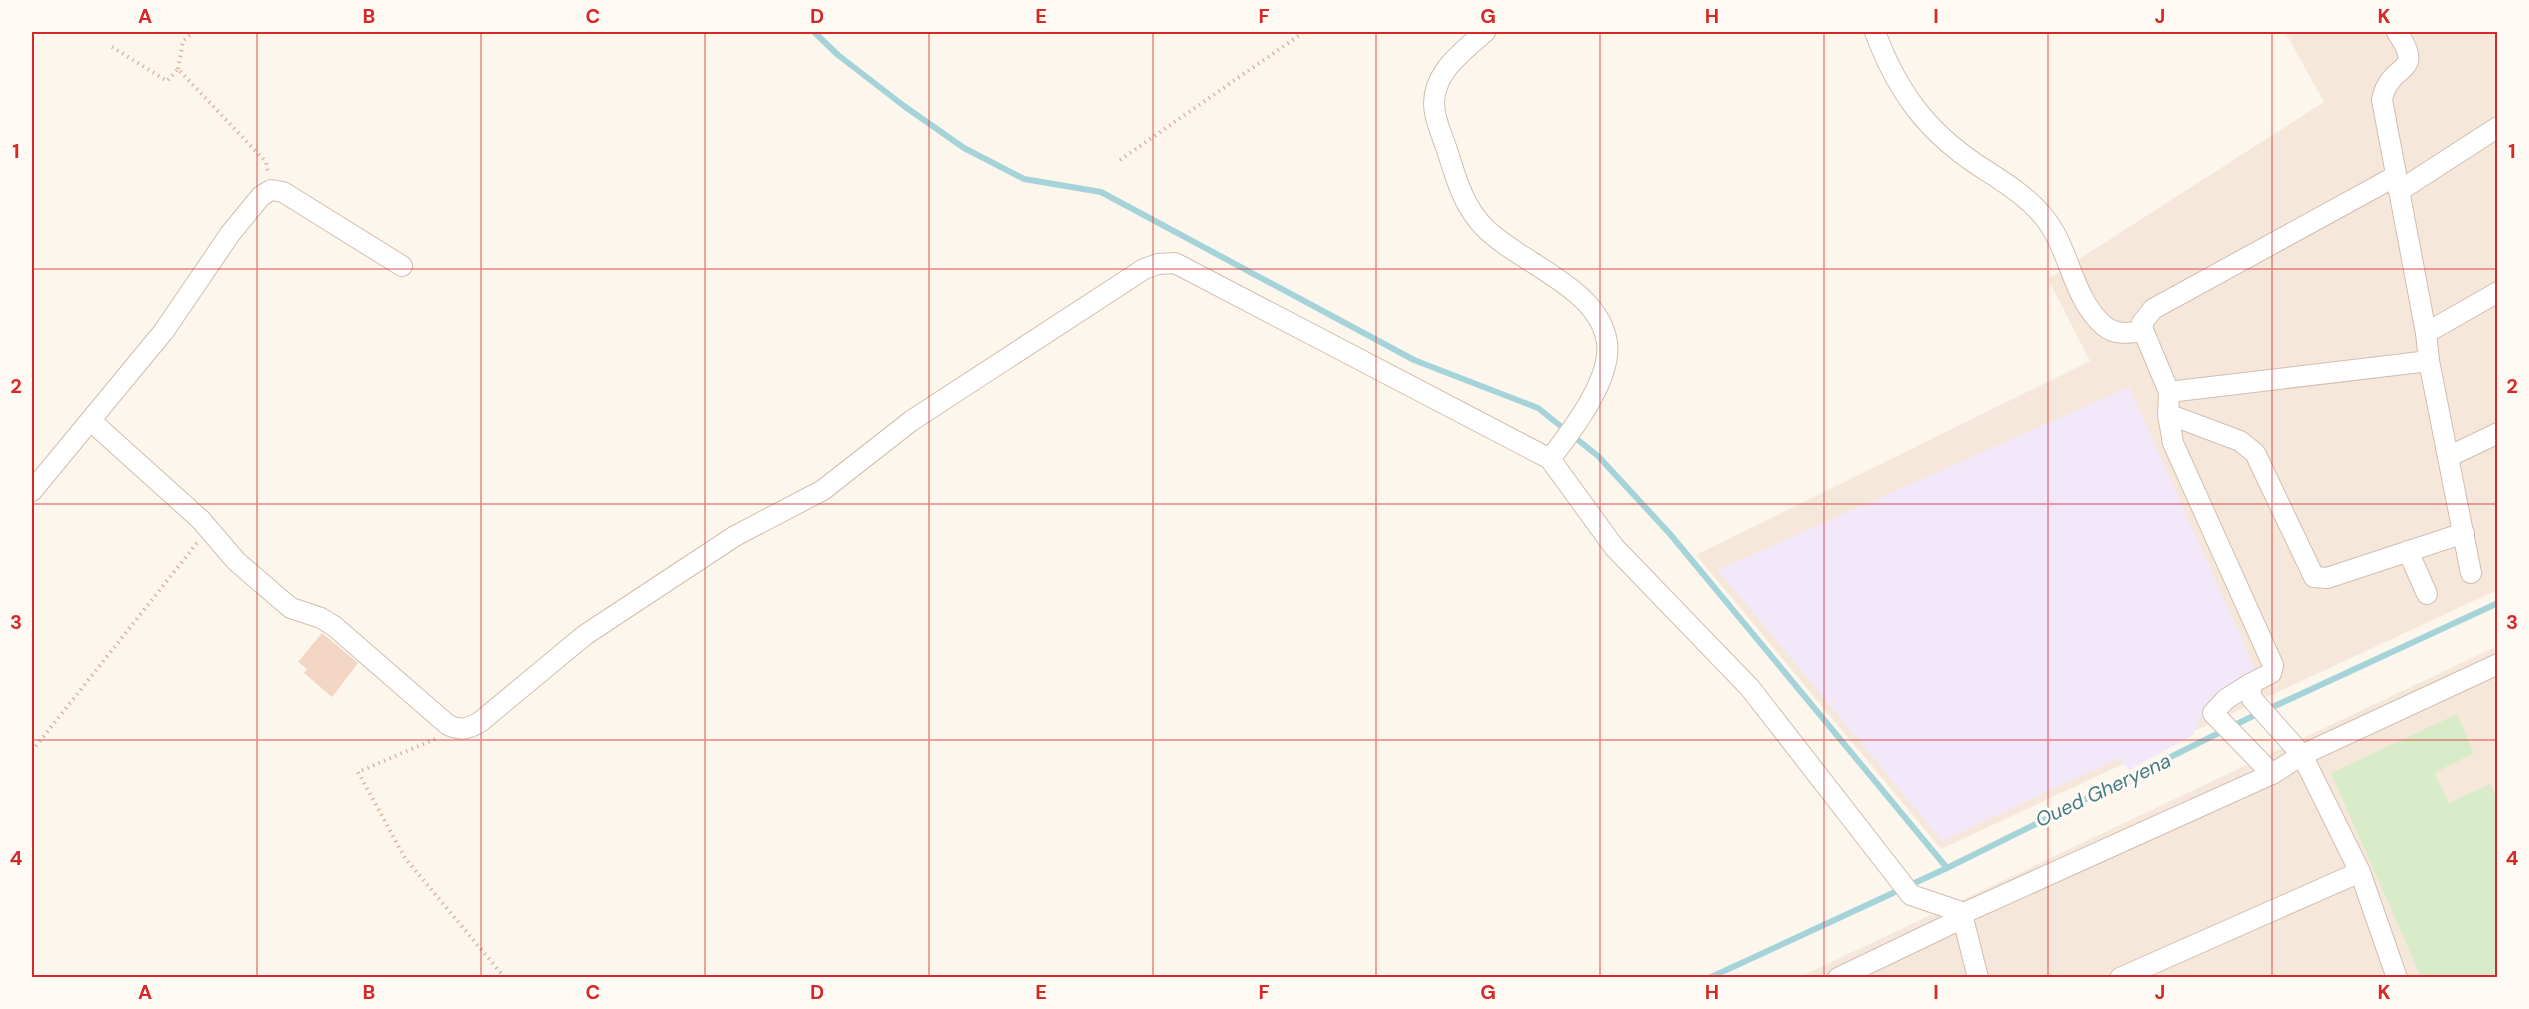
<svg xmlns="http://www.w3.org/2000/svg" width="2529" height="1009" font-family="'DM Sans',sans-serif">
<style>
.residential{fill:#f5e8da}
.education{fill:#f3e8fa}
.green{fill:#d8ecc9}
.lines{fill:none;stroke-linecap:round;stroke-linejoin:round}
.stream{stroke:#a5d3da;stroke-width:6}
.building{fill:#f3d5c3}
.minor-casing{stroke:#d1beb0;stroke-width:22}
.path{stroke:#d9b8a5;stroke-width:4;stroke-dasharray:1.5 4.5;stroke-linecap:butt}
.minor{stroke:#fff;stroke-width:20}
.grid{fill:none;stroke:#d62828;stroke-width:1.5;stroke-opacity:0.55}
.labels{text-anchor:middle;stroke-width:6;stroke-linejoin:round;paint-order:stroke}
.water-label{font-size:20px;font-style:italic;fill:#437c86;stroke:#fffaf3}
.neatline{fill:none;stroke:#d62828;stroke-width:2}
.grid-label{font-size:20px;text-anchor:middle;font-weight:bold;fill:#d62828}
</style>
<rect width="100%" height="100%" fill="#fdf6ec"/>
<!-- residential -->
<g class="residential">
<path d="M2285 32H2497V590L1941 849 1696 555 2090 361 2048 279 2324 102Z"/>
<path d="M2497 646V977H1800Z"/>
</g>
<!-- education -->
<path class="education" d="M2129 387 2256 671 2230 683 2207 704 2193 735 2129 770 2119 758 1942 841 1718 570Z"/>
<!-- green -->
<path class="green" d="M2457 714 2474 753 2434 773 2449 803 2490 784 2497 797V977H2421L2331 773Z"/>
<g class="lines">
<!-- stream -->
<g class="stream">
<path d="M814 32 838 55 904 106 964 148 1024 179 1101 192 1414 360 1538 408 1598 456 1670 534 1947 868"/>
<path d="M1709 978 1947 868 2251 717 2498 603"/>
</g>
</g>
<!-- building -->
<path class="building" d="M322 633 358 663 332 697 304 673 307 669 298 662Z"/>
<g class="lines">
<defs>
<g id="minor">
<path d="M1485 32C1461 53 1428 76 1435 113 1437 124 1442 136 1446 147 1456 177 1462 205 1485 228 1521 264 1600 288 1607 343 1612 379 1571 432 1550 459"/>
<path d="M1875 32C1897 91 1926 131 1979 166 2004 182 2029 197 2047 221 2070 252 2073 298 2103 325 2114 335 2130 334 2143 330"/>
<path d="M2397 32C2427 76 2389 61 2382 100L2426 333"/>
<path d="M2399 191 2498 127"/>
<path d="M2169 392 2143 330 2142 323 2153 309 2396 176"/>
<path d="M2168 414 2240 441 2255 453 2314 577 2327 578 2464 533"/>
<path d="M91 421 201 520 236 561 279 598 291 608 321 618 334 626 448 725C461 731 468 729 480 722L585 635 735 536 823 490 911 421 1144 269 1158 264 1175 263 1550 459 1614 547 1750 688 1911 895 1964 913"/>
<path d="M2448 457 2498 433"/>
<path d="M32 491 164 331 230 234 261 196 271 190 283 192 402 266"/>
<path d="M2408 551 2427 594"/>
<path d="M2471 573 2429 361 2426 333 2498 292"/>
<path d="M2250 684 2226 699 2213 713 2272 774"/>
<path d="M1963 918 1978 978"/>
<path d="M1838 978 1963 918 1964 913 2272 774 2302 755 2498 664"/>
<path d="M2120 978 2360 872"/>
<path d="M2397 978 2360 872 2302 755 2252 699 2250 684 2271 673 2273 665 2173 443 2168 414 2169 392 2429 361"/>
</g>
</defs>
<!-- minor casing -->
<use href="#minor" class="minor-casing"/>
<!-- path -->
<g class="path">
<path d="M112 47 167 81 178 69 266 162 268 174"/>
<path d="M178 69 183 41 194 32"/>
<path d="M1120 160 1304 32"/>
<path d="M435 739 358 772 405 858 505 978"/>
<path d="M32 751 197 543"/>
</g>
<!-- minor -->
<use href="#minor" class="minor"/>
</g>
<!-- grid -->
<path class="grid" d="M257 32V978M481 32V978M705 32V978M929 32V978M1153 32V978M1376 32V978M1600 32V978M1824 32V978M2048 32V978M2272 32V978M32 269H2498M32 504H2498M32 740H2498"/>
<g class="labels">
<!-- water labels -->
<g class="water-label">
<text transform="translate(2103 790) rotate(-25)" y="7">Oued Gheryena</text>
</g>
</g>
<!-- border -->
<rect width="2529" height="1009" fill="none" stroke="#fffaf3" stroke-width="66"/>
<rect x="33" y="33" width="2463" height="943" class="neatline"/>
<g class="grid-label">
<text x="145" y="23">A</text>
<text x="369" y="23">B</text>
<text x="593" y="23">C</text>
<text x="817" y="23">D</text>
<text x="1041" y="23">E</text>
<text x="1264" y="23">F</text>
<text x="1488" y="23">G</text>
<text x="1712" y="23">H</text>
<text x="1936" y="23">I</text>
<text x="2160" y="23">J</text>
<text x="2384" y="23">K</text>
<text x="16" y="158">1</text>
<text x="2512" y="158">1</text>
<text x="16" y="393">2</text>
<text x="2512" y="393">2</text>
<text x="16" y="629">3</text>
<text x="2512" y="629">3</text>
<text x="16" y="865">4</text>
<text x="2512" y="865">4</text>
<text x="145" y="999">A</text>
<text x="369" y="999">B</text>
<text x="593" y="999">C</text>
<text x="817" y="999">D</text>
<text x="1041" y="999">E</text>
<text x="1264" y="999">F</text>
<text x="1488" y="999">G</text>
<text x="1712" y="999">H</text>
<text x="1936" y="999">I</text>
<text x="2160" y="999">J</text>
<text x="2384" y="999">K</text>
</g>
</svg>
